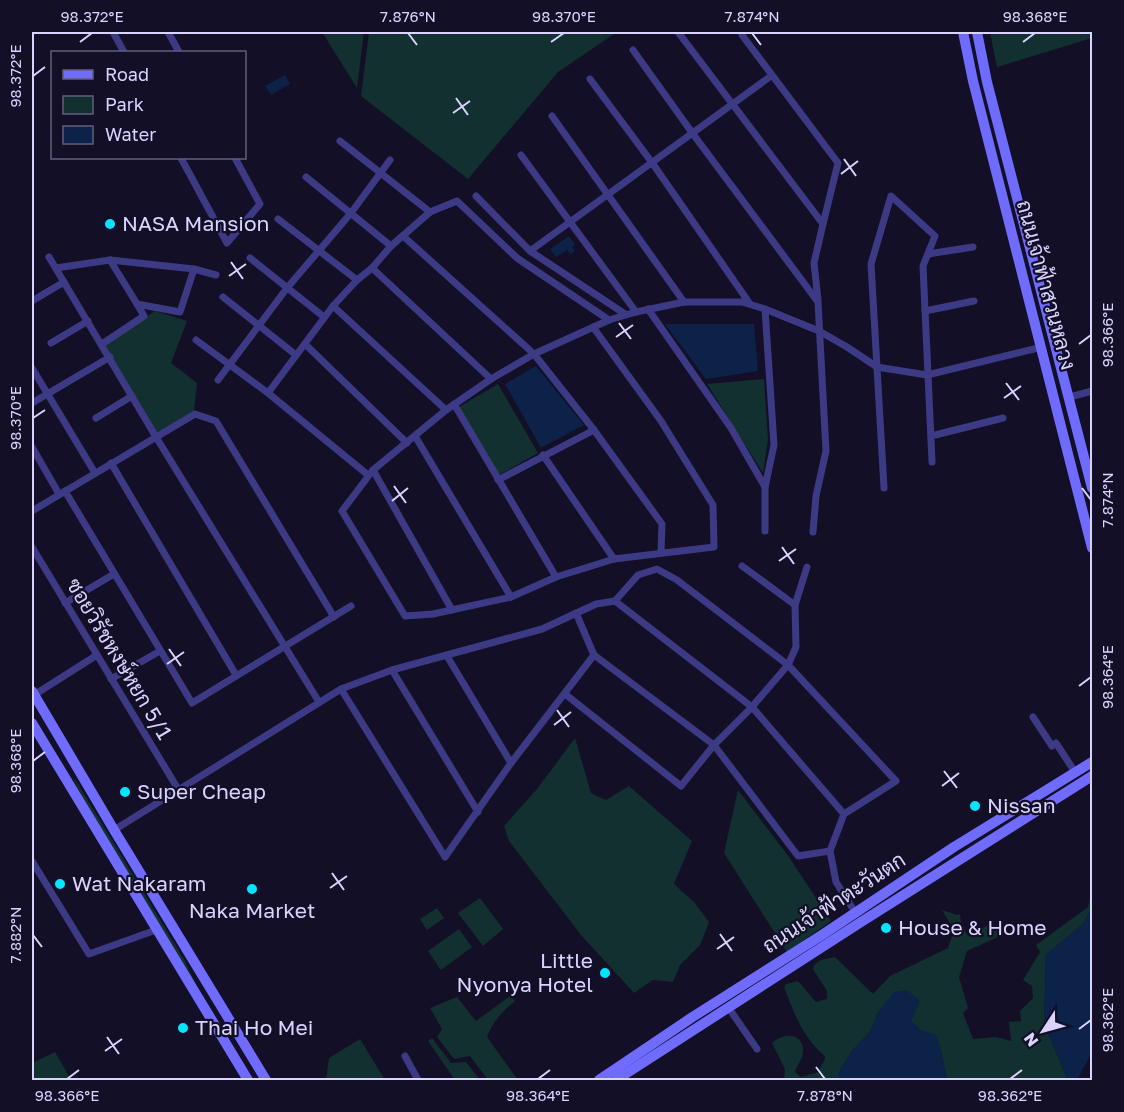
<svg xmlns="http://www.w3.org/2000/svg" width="1124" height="1112" font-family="'Golos Text',Sarabun,sans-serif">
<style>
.green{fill:#12302f}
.water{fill:#0c2248}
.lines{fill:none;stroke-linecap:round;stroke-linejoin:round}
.street{stroke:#3d3a85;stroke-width:7}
.secondary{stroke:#6f6bff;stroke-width:10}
.ticks{fill:none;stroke:#d9d4ff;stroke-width:2}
.poi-dot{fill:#00e5ff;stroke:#130f26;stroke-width:2}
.labels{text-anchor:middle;stroke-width:4.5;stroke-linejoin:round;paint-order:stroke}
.poi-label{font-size:21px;fill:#d9d4ff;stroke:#130f26;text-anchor:start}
.street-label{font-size:21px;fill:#d9d4ff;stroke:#130f26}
.neatline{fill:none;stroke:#d9d4ff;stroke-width:2}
.ticks-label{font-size:15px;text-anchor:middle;fill:#d9d4ff}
</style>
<rect width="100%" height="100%" fill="#130f26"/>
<!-- green -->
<g class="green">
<path d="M322 32H364L357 88Z"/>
<path d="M369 32H617L558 72 468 179 361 96Z"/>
<path d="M990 32H1092V38L997 67Z"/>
<path d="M155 311 187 321 171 363 197 383 194 412 157 433 105 345Z"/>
<path d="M764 379 768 440 763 473 707 384Z"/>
<path d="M498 384 538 453 499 475 459 407Z"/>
<path d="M575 738 591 793 606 800 629 786 692 841 674 884 694 902 709 922 700 945 680 965 673 982 653 980 634 993 581 935 509 841 504 826 537 789Z"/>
<path d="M75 779 185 961 198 989 96 824 74 780Z"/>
<path d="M738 790 789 857 831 921 787 952 724 853Z"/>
<path d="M1092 891V908L1083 924 1046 955 1044 1024 1068 1080H947L941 1050 911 1021 879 1011 869 1033 851 1052 838 1074 841 1080H784L785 1069 772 1043C783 1032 805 1032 803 1053 802 1059 797 1066 795 1072L801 1077 818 1072 825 1059V1056C804 1040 793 1011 784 987L786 984 798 981 816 1002 827 999V991L813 969C815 959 827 959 835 957L873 994 890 976 948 948 954 930 942 910 957 915 960 914 961 924 968 936 990 924 1005 929 1002 935 967 951 959 977 968 1008 963 1013 973 1039 996 1037 1011 1041 1009 1022 1021 1021 1020 1011 1033 998 1032 986 1023 980 1040 952 1036 945 1088 907Z"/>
<path d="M480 898 503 929 483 946 458 913Z"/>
<path d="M437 908 444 918 427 930 420 919Z"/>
<path d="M459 929 472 947 441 970 428 951Z"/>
<path d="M510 996 515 1001C502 1012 493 1021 487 1037L518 1080H488L470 1056 454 1059 437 1037 442 1029 430 1008 457 997 476 1021Z"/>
<path d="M432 1038 451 1063 466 1062 480 1080H455L428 1041Z"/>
<path d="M360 1039 385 1080H326L329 1058Z"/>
<path d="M55 1052 71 1080H32V1063Z"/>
</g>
<!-- water -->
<g class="water">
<path d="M285 75 290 84 271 95 265 86Z"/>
<path d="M569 236 575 245 572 247 575 251 570 254 567 250 556 257 550 249Z"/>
<path d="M665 324H754L758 371 706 379Z"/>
<path d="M536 366 584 425 541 448 505 384Z"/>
<path d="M1092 908V1052L1077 1080H1068L1044 1024 1046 955 1083 924Z"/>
<path d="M907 990 920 1001 911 1021 921 1030 936 1035 941 1050 947 1080H841L838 1074 851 1052 869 1033 879 1011 894 992Z"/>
</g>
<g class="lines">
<!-- street -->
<g class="street">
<path d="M113 32 124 52"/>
<path d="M168 32 179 52"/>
<path d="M678 32 823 224 814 263 818 300"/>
<path d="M742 35 838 163 823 224"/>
<path d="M633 50 693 134 818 302 826 451 816 496 813 532"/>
<path d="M590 79 653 164 750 304"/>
<path d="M552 116 684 302"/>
<path d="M340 141 430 212"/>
<path d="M521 155 636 312"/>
<path d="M181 158 227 243 260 204 235 158"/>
<path d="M306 177 391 246"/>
<path d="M476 196 530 251 625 314"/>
<path d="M278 219 357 280"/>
<path d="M403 236 534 354 594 430 662 524 661 552"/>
<path d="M530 251 771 76"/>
<path d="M928 254 973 247"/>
<path d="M49 257 156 437 319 702"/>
<path d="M250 258 324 317"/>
<path d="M110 260 137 304"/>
<path d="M56 268 110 260 194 269 216 275"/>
<path d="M372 268 491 379"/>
<path d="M223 297 296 355"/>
<path d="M32 301 64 282"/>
<path d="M333 306 446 410"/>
<path d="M648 309 731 428 765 487"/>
<path d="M925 311 974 301"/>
<path d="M593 327 661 421 713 505 714 547 614 559 556 577 511 597 433 614 405 616 342 511 373 470 446 410 491 379 534 354 609 320 636 312 684 302H742L765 309 819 331 847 347 877 367 927 375 1042 347"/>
<path d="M196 340 268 393 368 475"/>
<path d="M51 343 88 321"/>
<path d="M102 344 144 316 137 304 180 312 194 269"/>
<path d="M305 344 407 443"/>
<path d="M32 368 95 473"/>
<path d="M218 380 287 288 351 213 390 160"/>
<path d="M268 393 333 306 357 280 372 268 391 246 430 212 457 201 517 258 609 320"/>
<path d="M1070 397 1092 391"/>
<path d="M32 403 110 357"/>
<path d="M454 404 556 577"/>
<path d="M96 418 132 396"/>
<path d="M415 436 511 597"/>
<path d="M931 436 1003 418"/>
<path d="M32 447 59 494"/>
<path d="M543 455 614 559"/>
<path d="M111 463 236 675"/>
<path d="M373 470 452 610"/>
<path d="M498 480 594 430"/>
<path d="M884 488 871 264 891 196 935 236 923 266 932 462"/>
<path d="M65 491 192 703 351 606"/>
<path d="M32 511 195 414 216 421 334 617"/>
<path d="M765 531V487L774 445 765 309"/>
<path d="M32 547 178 789"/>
<path d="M742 566 795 605"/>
<path d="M615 601 752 707 844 814"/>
<path d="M65 603 114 574"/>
<path d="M576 613 594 655 714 745 798 856 830 851"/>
<path d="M447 656 511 763"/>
<path d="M392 670 478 812"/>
<path d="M111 679 160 651"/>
<path d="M341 689 445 857 511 763 594 655"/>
<path d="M565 694 681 786 714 745 750 709 788 665 796 647 795 605 807 567"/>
<path d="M34 695 97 655"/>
<path d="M1033 717 1052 746 1056 743 1075 772"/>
<path d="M114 830 341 689 392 670 542 629 596 604 615 601 638 575 657 569 677 580 788 665 896 781 844 814 830 851 836 882 855 912"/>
<path d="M32 861 89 954 156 930"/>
<path d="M728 1007 757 1049"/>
<path d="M405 1056 418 1080"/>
</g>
<!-- secondary -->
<g class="secondary">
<path d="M963 32 973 81 1092 548"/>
<path d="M977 32 987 82 1092 488"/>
<path d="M32 691 114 830 266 1080"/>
<path d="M32 723 248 1080"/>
<path d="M599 1080 691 1018 822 935 954 847 1092 762"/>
<path d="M616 1080 861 922 1092 776"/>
</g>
</g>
<!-- ticks -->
<path class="ticks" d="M408 33 417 45M752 33 761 45M80 42 92 33M551 42 564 33M1023 42 1035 33M33 76 45 67M456 98 468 115M453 113 470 101M844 159 856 176M841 174 858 161M231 262 243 279M229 276 246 264M619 323 631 339M616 337 633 325M1079 344 1091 335M1006 383 1019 400M1004 398 1021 386M33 418 45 410M394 486 406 503M1082 488 1091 500M392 501 408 488M782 547 794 564M779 561 796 549M169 649 181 666M167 664 184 652M1079 686 1091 677M557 710 569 727M554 725 571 712M33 761 45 752M944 771 957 788M942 786 959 773M332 873 344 890M330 888 347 876M720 934 732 951M33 935 42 947M717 949 734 937M1079 1029 1091 1020M107 1037 119 1054M105 1051 122 1039M816 1067 825 1079M67 1079 79 1070M538 1079 550 1070M1010 1079 1022 1070"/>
<!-- markers -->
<g class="poi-dot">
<circle cx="110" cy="224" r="6"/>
<circle cx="125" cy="792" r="6"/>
<circle cx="975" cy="806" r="6"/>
<circle cx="60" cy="884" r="6"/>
<circle cx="252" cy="889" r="6"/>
<circle cx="886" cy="928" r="6"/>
<circle cx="605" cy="973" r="6"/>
<circle cx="183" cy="1028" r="6"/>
</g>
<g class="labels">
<!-- poi labels -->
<g class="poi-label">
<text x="122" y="231">NASA Mansion</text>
<text x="137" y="799">Super Cheap</text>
<text x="987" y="813">Nissan</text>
<text x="72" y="891">Wat Nakaram</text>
<text x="252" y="918" text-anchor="middle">Naka Market</text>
<text x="898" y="935">House &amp; Home</text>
<text x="593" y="968" text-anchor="end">Little<tspan x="593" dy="24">Nyonya Hotel</tspan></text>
<text x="195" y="1035">Thai Ho Mei</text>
</g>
<!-- street labels -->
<g class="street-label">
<text transform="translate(1046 285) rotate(75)" y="7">ถนนเจ้าฟ้าสวนหลวง</text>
<text transform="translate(119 659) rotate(59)" y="7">ซอยวิรัชหงษ์หยก 5/1</text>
<text transform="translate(834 903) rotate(-33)" y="7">ถนนเจ้าฟ้าตะวันตก</text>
</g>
</g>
<!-- border -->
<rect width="1124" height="1112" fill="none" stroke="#130f26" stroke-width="66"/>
<!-- legend -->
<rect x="51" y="51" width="195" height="108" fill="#130f26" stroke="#625e7d" stroke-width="1.5"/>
<rect x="63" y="70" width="30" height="9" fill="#6f6bff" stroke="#625e7d" stroke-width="1.5"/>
<text x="105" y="81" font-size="18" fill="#d9d4ff">Road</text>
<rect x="63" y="96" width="30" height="18" fill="#12302f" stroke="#625e7d" stroke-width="1.5"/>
<text x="105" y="111" font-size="18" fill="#d9d4ff">Park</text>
<rect x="63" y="126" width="30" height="18" fill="#0c2248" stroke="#625e7d" stroke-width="1.5"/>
<text x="105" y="141" font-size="18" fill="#d9d4ff">Water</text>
<!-- north arrow -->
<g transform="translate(1043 1031) rotate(234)" stroke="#130f26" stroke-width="4.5" paint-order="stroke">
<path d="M0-4.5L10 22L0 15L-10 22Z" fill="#d9d4ff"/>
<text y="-9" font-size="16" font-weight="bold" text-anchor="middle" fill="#d9d4ff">N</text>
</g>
<rect x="33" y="33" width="1058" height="1046" class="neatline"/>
<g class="ticks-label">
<text x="92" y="22">98.372°E</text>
<text x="408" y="22">7.876°N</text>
<text x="564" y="22">98.370°E</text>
<text x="752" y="22">7.874°N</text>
<text x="1035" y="22">98.368°E</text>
<text transform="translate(16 76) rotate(-90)" y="5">98.372°E</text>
<text transform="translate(1108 335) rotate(-90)" y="5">98.366°E</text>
<text transform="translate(16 418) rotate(-90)" y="5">98.370°E</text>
<text transform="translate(1108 500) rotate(-90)" y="5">7.874°N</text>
<text transform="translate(1108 677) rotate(-90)" y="5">98.364°E</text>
<text transform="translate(16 761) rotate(-90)" y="5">98.368°E</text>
<text transform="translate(16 935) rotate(-90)" y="5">7.882°N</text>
<text transform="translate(1108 1020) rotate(-90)" y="5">98.362°E</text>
<text x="67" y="1101">98.366°E</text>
<text x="538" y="1101">98.364°E</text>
<text x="825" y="1101">7.878°N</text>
<text x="1010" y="1101">98.362°E</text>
</g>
</svg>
